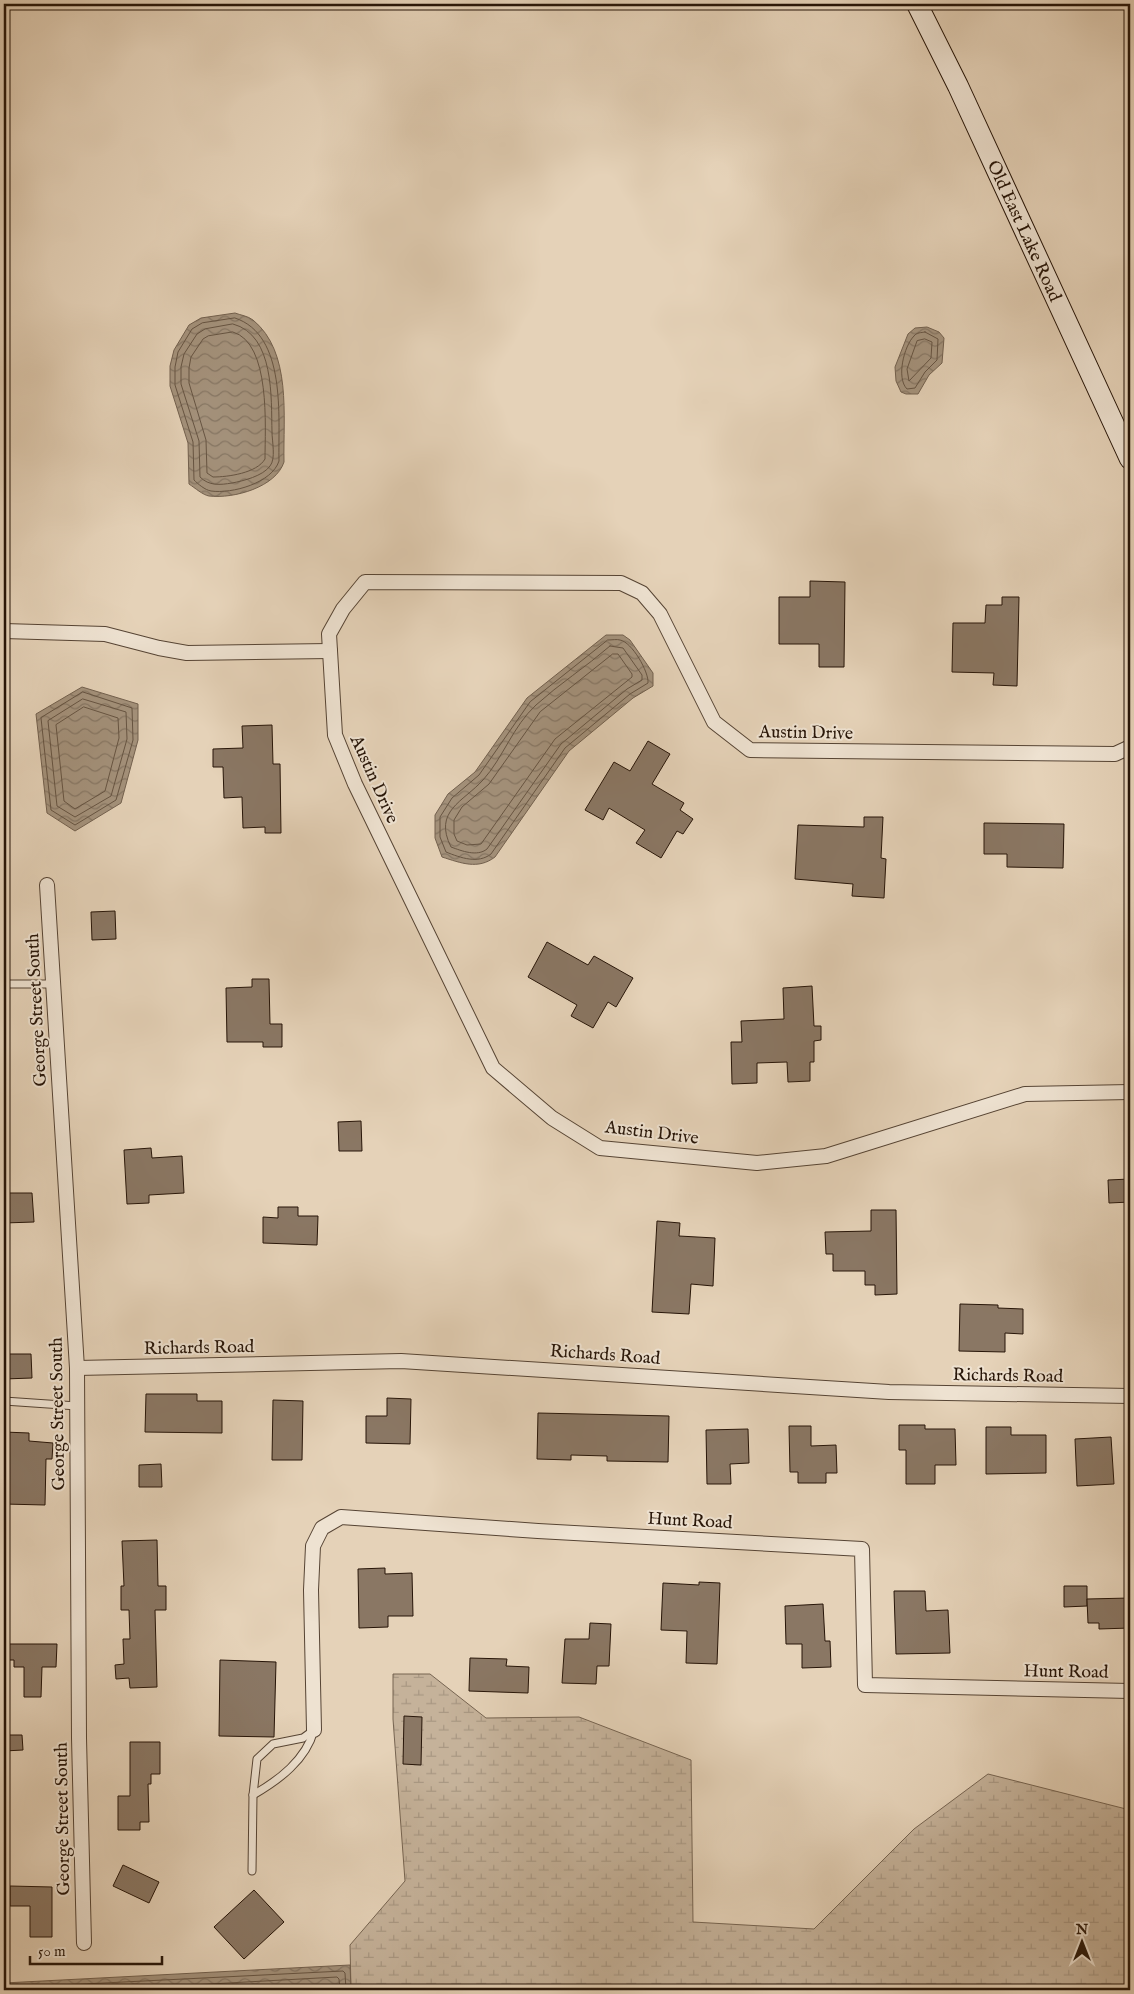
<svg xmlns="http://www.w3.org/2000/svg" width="1134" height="1994" font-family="'IM FELL English',serif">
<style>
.wetland{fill:url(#wetland-marsh);stroke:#766451}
.water{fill:url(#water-waves);stroke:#72604e}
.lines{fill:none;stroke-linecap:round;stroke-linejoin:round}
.shore{stroke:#665442;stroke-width:1}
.building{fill:#8a7764;stroke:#271508}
.lane-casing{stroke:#564434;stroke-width:9}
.street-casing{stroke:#564434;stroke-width:16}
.secondary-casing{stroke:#271508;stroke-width:22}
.lane{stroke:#eee2d1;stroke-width:7}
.street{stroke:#eee2d1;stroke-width:14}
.secondary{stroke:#eee2d1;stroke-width:20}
.labels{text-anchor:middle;stroke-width:4;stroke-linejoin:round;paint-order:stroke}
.street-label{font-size:18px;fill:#271508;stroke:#eee2d1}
</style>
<defs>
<pattern id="wetland-marsh" width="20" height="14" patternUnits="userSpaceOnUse" patternTransform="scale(1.25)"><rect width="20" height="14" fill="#c5b29a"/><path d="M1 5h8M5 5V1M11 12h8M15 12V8" fill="none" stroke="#a99883"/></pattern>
<pattern id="water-waves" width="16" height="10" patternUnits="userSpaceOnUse" patternTransform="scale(1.25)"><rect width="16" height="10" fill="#a4927c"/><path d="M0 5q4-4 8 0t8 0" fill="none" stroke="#867664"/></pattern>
</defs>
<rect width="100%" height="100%" fill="#e5d2b8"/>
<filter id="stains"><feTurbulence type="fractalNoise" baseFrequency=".004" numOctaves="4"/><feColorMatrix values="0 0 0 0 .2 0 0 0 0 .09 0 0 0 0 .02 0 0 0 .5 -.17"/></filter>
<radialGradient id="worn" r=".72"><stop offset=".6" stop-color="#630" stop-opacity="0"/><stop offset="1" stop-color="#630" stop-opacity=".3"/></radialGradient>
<!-- wetland -->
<path class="wetland" d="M393 1674H430L486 1718 579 1717 691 1760 693 1922 814 1929 914 1829 988 1774 1130 1810V1990H351L350 1945 405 1881 393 1719Z"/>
<!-- water -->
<g class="water">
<path d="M235 313C240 315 248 316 253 320 292 352 283 416 284 462 276 487 234 499 209 496 203 495 195 488 189 484L188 443 170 386V366L174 350 189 325 201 318Z"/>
<path d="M927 327 939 332 944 338 942 363 929 375 918 394H906L901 392 896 381 895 367 908 334 915 328Z"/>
<path d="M606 635H623L630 640 653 673V686L633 698 569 751 495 857C478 870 461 863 442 857L435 838V815L448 794 475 772 527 698Z"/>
<path d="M82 687 138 704V740L121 803 75 831 47 813 36 714Z"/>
<path d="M350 1965 351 1990H4V1983Z"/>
</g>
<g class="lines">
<!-- shore -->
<g class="shore">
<path d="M235 318C287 335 278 417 279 461 272 483 232 494 211 491 205 490 198 484 194 480L193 442 175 385V367L178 352 192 329 202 323Z"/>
<path d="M233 324C275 335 271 399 272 432 272 441 276 459 270 466 263 476 243 481 232 483 220 485 209 486 200 477L199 441 181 384V367L184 354 197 334 205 329Z"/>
<path d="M233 332C271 343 265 427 265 459 257 473 228 477 213 477L207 473 206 440 189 383V368L191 357 203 339 208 336Z"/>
<path d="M925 332 938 339 937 360 925 372 915 388 907 389C896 378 904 346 914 336 917 332 921 333 925 332Z"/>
<path d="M925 339 932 342 931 358 909 381 907 369 917 341Z"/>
<path d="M608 640C612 640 617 639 620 640 632 642 649 672 648 683L630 694 565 748 491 854C478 864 461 858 446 852L440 837V817L452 798 479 775 530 702Z"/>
<path d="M610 646 623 648 642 675V680L627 689 561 744 487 849C477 857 462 851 451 847 433 811 463 802 483 780 503 758 513 726 536 705 559 684 586 667 610 646Z"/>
<path d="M613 654H618L632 674V677L555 739 481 844 467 845 457 841 454 834V820L462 807 489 784 540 712Z"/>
<path d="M83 692 132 708 133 740 116 800 75 825 51 810 41 718Z"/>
<path d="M83 699 126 712 127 739 111 796 75 817 57 806 48 721Z"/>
<path d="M84 707 118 718 119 738 105 791 75 809 64 801 56 725Z"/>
<path d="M4 1988 343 1971 345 1973 346 1990"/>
<path d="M101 1990 337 1977 339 1979 340 1990"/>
<path d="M239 1990 330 1985 332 1990"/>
</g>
</g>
<!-- building -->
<g class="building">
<path d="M810 581 845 582 844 667H819V644H779V597H810Z"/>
<path d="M1002 597H1019L1017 686 993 685 994 673 952 672 953 623H985L986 605H1002Z"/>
<path d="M272 725 273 764H280L281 833H265V827L243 828 242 797 224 798 223 767H213V749L243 748 242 726Z"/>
<path d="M648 741 670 754 652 784 684 803 680 810 693 819 683 834 677 831 661 858 636 843 645 830 609 808 603 820 585 810 614 762 630 771Z"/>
<path d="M864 817H883L881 858 886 859 884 898 852 896 853 884 795 879 798 825 864 827Z"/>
<path d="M984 823 1064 824 1063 868 1007 867V854H984Z"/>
<path d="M115 911 116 939 92 940 91 912Z"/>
<path d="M547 942 588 965 594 956 633 978 616 1007 608 1002 593 1028 571 1016 577 1005 528 977Z"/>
<path d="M252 979H269L270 1024H282V1047H263V1042H227L226 988 252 987Z"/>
<path d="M812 986 814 1026H821V1040L814 1041V1062H810V1081L788 1082 787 1062 757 1063V1083L732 1084 731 1042H742L741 1021 784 1019 783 988Z"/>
<path d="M361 1121 362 1151H339L338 1122Z"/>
<path d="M151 1148 152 1158 182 1156 184 1193 149 1195V1203L127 1204 124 1150Z"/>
<path d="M1130 1179V1202L1109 1203 1108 1180Z"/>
<path d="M4 1193H32L34 1222 4 1223Z"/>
<path d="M278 1207H298V1216H318L317 1245 263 1243V1217L278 1218Z"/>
<path d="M871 1210H896L897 1294 875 1295V1285H865V1271H833V1254H826L825 1232 871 1231Z"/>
<path d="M657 1221 680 1223 679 1236 715 1238 713 1286 691 1284 689 1314 652 1312Z"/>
<path d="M960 1304 998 1305V1308L1023 1309V1334L1005 1333V1352L959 1351Z"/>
<path d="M4 1354H31L32 1378 4 1379Z"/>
<path d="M146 1394H197V1401H222V1433L145 1432Z"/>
<path d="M387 1398 411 1399 410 1444 366 1443V1416H387Z"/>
<path d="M273 1400 303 1401 302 1460H272Z"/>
<path d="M538 1413 669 1416 668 1462 607 1461V1456L571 1455V1460L537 1459Z"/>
<path d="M899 1425H925V1429H955L956 1465H935V1484H906V1450H899Z"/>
<path d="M789 1426H811V1446L836 1445 837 1473H826V1483H798V1472H790Z"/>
<path d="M986 1427H1011V1435H1046V1473L986 1474Z"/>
<path d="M748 1429 749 1463 730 1464 731 1484H707L706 1430Z"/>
<path d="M4 1432 29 1433V1441L53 1443 52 1459H46L45 1505 4 1504Z"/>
<path d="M1111 1437 1114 1484 1077 1486 1075 1439Z"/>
<path d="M161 1464 162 1487H139V1465Z"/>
<path d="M157 1540 158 1586H166V1610H155L157 1687 130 1688 129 1678 116 1679 115 1665 124 1664 123 1639H130L129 1610H121V1586H124L122 1541Z"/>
<path d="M385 1568V1574L412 1573 413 1616H388V1627L359 1628 358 1569Z"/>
<path d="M699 1582 720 1583 717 1664 686 1663 687 1631 661 1630 663 1583 699 1585Z"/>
<path d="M1064 1586H1087V1606L1064 1607Z"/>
<path d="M894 1591H925L926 1611 948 1610 950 1653 896 1654Z"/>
<path d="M1130 1598V1628L1099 1629V1623H1088L1087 1599Z"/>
<path d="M823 1604 825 1641H830L831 1667 802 1668V1644H786L785 1606Z"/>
<path d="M590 1623 611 1624 609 1666H597L596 1684 562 1683 565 1639H589Z"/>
<path d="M4 1644H57L56 1667H42L41 1697H24V1667H14V1660H4Z"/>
<path d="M470 1658 507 1659 506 1666 529 1667 528 1693 469 1691Z"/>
<path d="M220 1660 276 1662 274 1737 219 1736Z"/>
<path d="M404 1716 422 1717 421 1765 403 1764Z"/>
<path d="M4 1735H22L23 1750 4 1751Z"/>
<path d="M130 1742H160V1774H151V1784H148L149 1822H140V1830H118V1796H130Z"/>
<path d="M123 1865 159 1882 149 1903 113 1886Z"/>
<path d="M10 1886 52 1887V1937H30V1906H10Z"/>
<path d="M254 1890 284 1922 244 1959 214 1927Z"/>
</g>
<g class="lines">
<defs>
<g id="lane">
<path d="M4 984H53"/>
<path d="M4 1401 77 1406"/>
<path d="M253 1795C279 1780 306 1760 314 1730"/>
<path d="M252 1871 253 1795 257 1759 273 1744 303 1738 314 1730"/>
</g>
<g id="street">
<path d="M4 631 105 634 159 648 187 653 330 651"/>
<path d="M1130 747 1115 754 750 750 714 722 660 614 642 593 621 583 365 582 343 609 329 634 335 735 355 784 493 1068 552 1118 600 1148 757 1163 826 1156 1025 1094 1130 1092"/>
<path d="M47 885 77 1368 79 1738 84 1943"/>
<path d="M77 1368 401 1361 889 1392 1130 1396"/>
<path d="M314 1730 311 1590 313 1546 322 1528 341 1517 538 1531 862 1549 865 1685 1130 1691"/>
</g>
<g id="secondary">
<path id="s1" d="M917 4 958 86 1130 459"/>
</g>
</defs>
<!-- lane casing -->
<use href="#lane" class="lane-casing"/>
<!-- street casing -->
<use href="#street" class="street-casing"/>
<!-- secondary casing -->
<use href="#secondary" class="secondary-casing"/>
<!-- lane -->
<use href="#lane" class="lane"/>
<!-- street -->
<use href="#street" class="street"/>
<!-- secondary -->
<use href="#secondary" class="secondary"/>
</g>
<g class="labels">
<!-- street labels -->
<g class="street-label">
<text dy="6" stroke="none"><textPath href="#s1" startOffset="251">Old East Lake Road</textPath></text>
<text transform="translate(806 732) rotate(1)" y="6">Austin Drive</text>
<text transform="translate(375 779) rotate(66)" y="6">Austin Drive</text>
<text transform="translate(36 1010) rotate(-93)" y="6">George Street South</text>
<text transform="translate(652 1132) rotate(7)" y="6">Austin Drive</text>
<text transform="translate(199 1347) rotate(-1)" y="6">Richards Road</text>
<text transform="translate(605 1354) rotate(4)" y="6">Richards Road</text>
<text transform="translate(1008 1375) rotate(1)" y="6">Richards Road</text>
<text transform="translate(57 1414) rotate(-91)" y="6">George Street South</text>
<text transform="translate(690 1520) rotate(3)" y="6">Hunt Road</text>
<text transform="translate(1066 1671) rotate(1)" y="6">Hunt Road</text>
<text transform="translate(62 1819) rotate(-91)" y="6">George Street South</text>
</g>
</g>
<!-- margin -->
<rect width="1134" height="1994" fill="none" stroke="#e5d2b8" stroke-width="20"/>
<rect x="5" y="5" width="1124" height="1984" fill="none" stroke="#271508" stroke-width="2.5"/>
<rect x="10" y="10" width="1114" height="1974" fill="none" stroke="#271508"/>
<!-- north arrow -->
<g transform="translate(1082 1942)" stroke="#eee2d1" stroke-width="4" paint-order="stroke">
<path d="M0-4L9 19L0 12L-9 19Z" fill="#271508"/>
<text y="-8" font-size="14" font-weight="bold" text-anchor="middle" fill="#271508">N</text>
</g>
<!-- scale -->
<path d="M30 1956v8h132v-8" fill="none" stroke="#271508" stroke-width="2.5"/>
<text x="38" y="1956" font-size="15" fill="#271508" stroke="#eee2d1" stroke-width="4" paint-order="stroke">50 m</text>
<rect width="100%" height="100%" filter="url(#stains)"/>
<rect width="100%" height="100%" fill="url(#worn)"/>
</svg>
